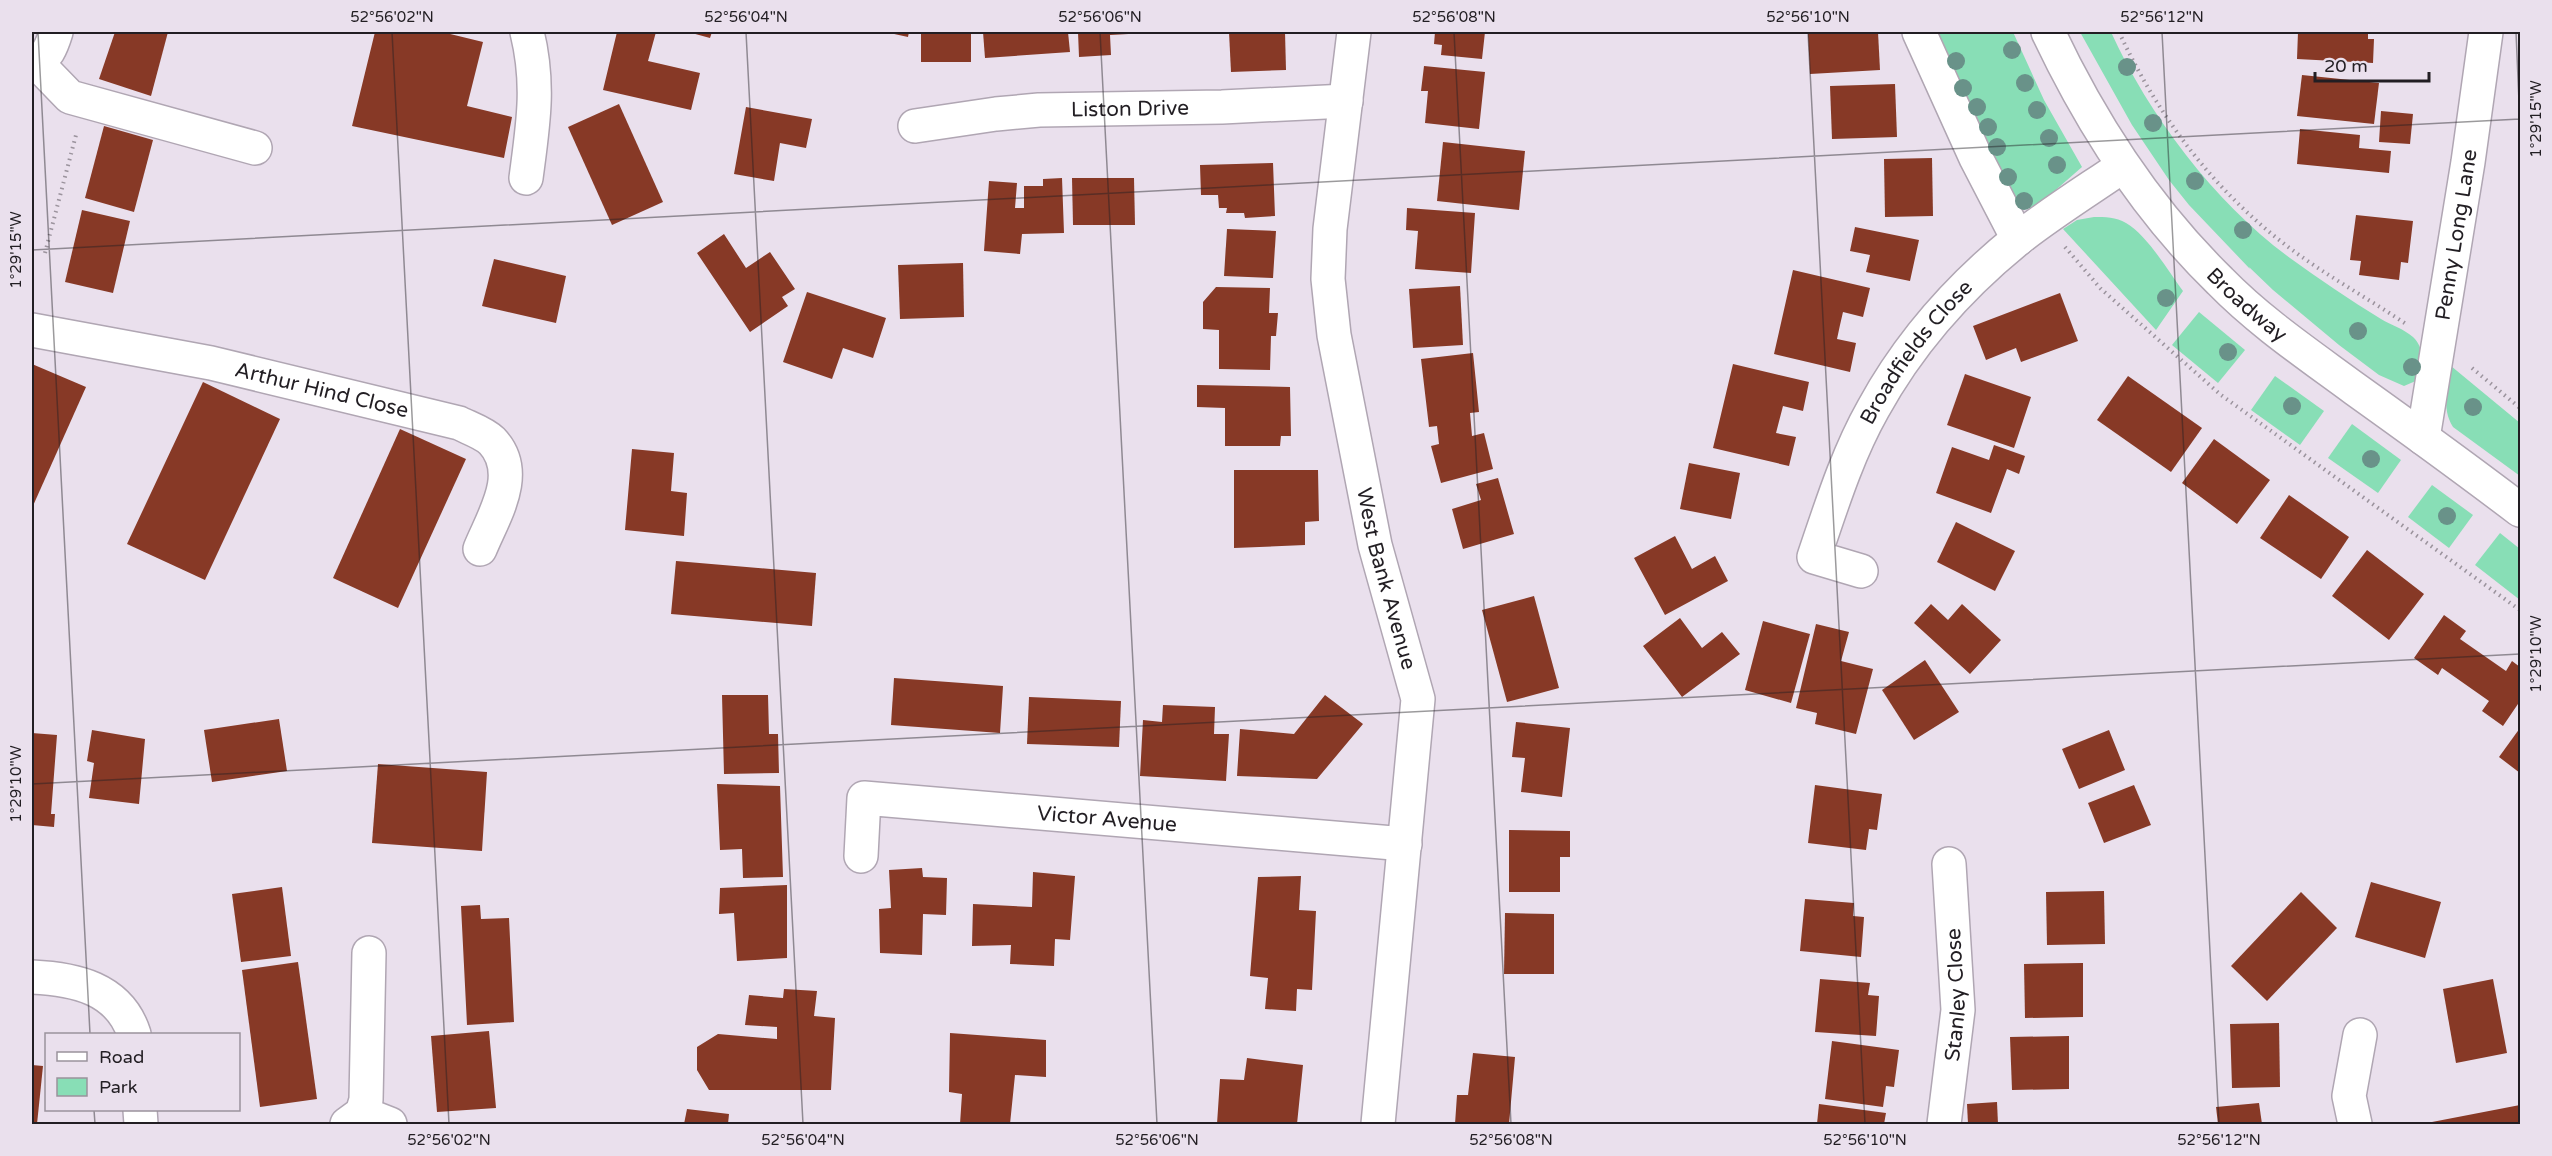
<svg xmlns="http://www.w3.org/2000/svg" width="2552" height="1156" font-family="'Varela Round',sans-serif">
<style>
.green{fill:#88deb6}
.building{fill:#873926}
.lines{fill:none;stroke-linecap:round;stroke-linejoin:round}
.minor-casing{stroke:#b0a6b3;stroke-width:36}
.path{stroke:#9b939d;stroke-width:4;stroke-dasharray:1.5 4.5;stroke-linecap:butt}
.minor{stroke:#fff;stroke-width:33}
.tree{fill:#699289}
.ticks{fill:none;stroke:#221e23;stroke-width:1.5;stroke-opacity:0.45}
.labels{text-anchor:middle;stroke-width:6;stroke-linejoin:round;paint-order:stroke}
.street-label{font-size:21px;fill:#221e23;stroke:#eae0ed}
.neatline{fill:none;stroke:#221e23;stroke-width:2}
.ticks-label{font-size:15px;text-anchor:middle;fill:#221e23}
</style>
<rect width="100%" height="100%" fill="#eae0ed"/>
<!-- green -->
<g class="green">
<path d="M1932 32H2013L2044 100 2082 167 2035 208C2024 210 2018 205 2009 198Z"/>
<path d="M2080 32H2111C2149 116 2216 204 2290 258 2319 279 2350 300 2381 319 2391 325 2404 329 2413 337 2426 349 2421 365 2418 380L2404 386 2379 375 2339 345 2273 290 2249 267 2250 269 2189 205 2169 180 2132 125Z"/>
<path d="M2094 217C2105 217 2116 217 2126 223 2148 236 2168 271 2183 291L2156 330 2063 229 2077 220Z"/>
<path d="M2199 312 2245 350 2218 383 2172 345Z"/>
<path d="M2451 366 2520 423V476L2453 427C2441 407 2448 389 2451 366Z"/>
<path d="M2275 376 2324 411 2300 445 2251 410Z"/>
<path d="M2352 424 2401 460 2378 493 2328 458Z"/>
<path d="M2432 485 2473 515 2449 548 2408 517Z"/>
<path d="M2500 533 2520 549V600L2475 565Z"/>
</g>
<!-- building -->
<g class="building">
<path d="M115 32H168L151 96 99 79Z"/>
<path d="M375 32H442L483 42 467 106 512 117 504 158 352 126Z"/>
<path d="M617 32H656L648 61 700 73 691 110 603 90Z"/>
<path d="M688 32H712L710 38Z"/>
<path d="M885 32H909L908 37Z"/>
<rect x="921" y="32" width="50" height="30"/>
<path d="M983 32H1068L1070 52 985 58Z"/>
<path d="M1078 32H1147V33L1110 35 1111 55 1079 57Z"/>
<path d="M1229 32H1285L1286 70 1231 72Z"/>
<path d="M1435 32H1485L1482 59 1441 55 1442 45 1434 44Z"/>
<path d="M1843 32H1878L1880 70 1810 74 1808 33Z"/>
<path d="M2298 32H2368V39H2374L2373 63 2297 59Z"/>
<path d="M1424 66 1485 72 1479 129 1425 123 1428 91H1421Z"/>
<path d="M2302 75 2379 83 2374 124 2297 116Z"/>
<path d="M1895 84 1897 137 1832 139 1830 86Z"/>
<path d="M619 104 663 202 612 225 568 127Z"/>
<path d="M746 107 812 119 806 148 780 143 774 181 734 174Z"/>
<path d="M2381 111 2413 114 2410 144 2379 142Z"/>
<path d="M104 126 153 140 134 212 85 198Z"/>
<path d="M2300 129 2360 135 2359 148 2391 151 2389 173 2297 164Z"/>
<path d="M1443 142 1525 151 1519 210 1437 201Z"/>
<path d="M1932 158 1933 216 1885 217 1884 159Z"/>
<path d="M1273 163 1275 216 1245 218 1244 213H1226L1227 208H1219L1218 195H1201L1200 165Z"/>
<path d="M1062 178 1064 233 1022 234 1020 254 984 251 989 181 1017 183 1015 208H1024V186H1043V179Z"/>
<path d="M1072 178H1134L1135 225H1073Z"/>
<path d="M1407 208 1475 213 1471 273 1415 269 1418 231 1406 230Z"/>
<path d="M82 210 130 221 113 293 65 282Z"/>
<path d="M2356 215 2413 221 2408 263 2401 262 2399 280 2359 275 2361 261 2350 260Z"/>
<path d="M1855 227 1919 240 1910 281 1866 272 1870 255 1850 251Z"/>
<path d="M1227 229 1276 231 1273 278 1224 276Z"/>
<path d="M724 234 746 268 770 252 795 289 782 297 788 306 750 332 697 253Z"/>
<path d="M494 259 566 276 556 323 482 306Z"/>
<path d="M963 263 964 317 900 319 898 265Z"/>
<path d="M1793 270 1870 288 1863 317 1843 312 1840 325 1837 339 1856 343 1850 372 1774 354Z"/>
<path d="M1460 286 1463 345 1413 348 1409 289Z"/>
<path d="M1216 287 1270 288 1269 313H1278L1276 336H1271L1270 370 1219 369V330L1203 329V302Z"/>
<path d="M807 292 886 318 873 358 843 348 832 379 783 362Z"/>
<path d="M2060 293 2078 341 2021 362 2016 348 1986 360 1973 326Z"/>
<path d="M1473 353 1479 412 1470 413 1472 436 1484 433 1493 469 1441 483 1431 446 1439 444 1437 426 1429 427 1421 359Z"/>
<path d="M32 364 86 387 32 508Z"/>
<path d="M1733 364 1809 382 1803 411 1783 406 1776 433 1796 437 1789 466 1713 448Z"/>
<path d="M1965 374 2031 397 2014 448 1947 425Z"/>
<path d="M2128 376 2202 428 2171 472 2097 420Z"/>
<path d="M203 382 280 419 205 580 127 544Z"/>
<path d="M1197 385 1290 387 1291 436H1281L1280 446H1225V408L1197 407Z"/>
<path d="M400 429 466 459 398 608 333 578Z"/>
<path d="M2214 439 2270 480 2237 524 2182 483Z"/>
<path d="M1994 445 2025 456 2019 474 2007 469 1991 513 1936 493 1952 447 1989 460Z"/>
<path d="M632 449 674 453 671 491 687 493 684 536 625 530Z"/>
<path d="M1689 463 1740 473 1731 519 1680 509Z"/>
<path d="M1234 470H1318L1319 521 1305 522V545L1234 548Z"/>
<path d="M1498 478 1514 534 1463 549 1452 509 1481 500 1476 484Z"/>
<path d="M2289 495 2349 537 2321 579 2260 538Z"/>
<path d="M1956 522 2015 551 1995 591 1937 562Z"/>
<path d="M1675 536 1692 569 1715 556 1728 581 1665 615 1634 558Z"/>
<path d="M2367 550 2424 594 2389 640 2332 596Z"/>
<path d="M676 561 816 573 812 626 671 614Z"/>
<path d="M1534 596 1559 688 1507 702 1482 610Z"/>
<path d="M1931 604 1948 620 1962 604 2001 640 1970 674 1914 623Z"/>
<path d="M2444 615 2466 631 2460 639 2506 671 2512 661 2520 667V701L2503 726 2482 711 2489 701 2442 668 2438 675 2414 658Z"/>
<path d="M1680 618 1702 648 1722 632 1740 654 1682 697 1643 646Z"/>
<path d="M1763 621 1810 634 1791 703 1745 690Z"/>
<path d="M1816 624 1849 632 1841 661 1873 669 1856 734 1815 724 1817 713 1796 708Z"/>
<path d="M1925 660 1959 712 1914 740 1882 690Z"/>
<path d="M894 678 1003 686 1000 733 891 725Z"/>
<path d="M722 695H768L769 734H778L779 773 724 774Z"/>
<path d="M1325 695 1363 724 1317 779 1237 776 1240 729 1294 734Z"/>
<path d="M1029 697 1121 701 1119 747 1027 744Z"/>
<path d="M1163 705 1215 707 1214 734H1229L1226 781 1140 776 1143 720 1162 722Z"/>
<path d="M279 719 287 771 212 782 204 730Z"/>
<path d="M1516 722 1570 728 1562 797 1521 792 1525 758 1512 757Z"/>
<path d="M2520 728V773L2499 757Z"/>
<path d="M92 730 145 739 139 804 89 798 94 763 87 761Z"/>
<path d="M2109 730 2125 770 2079 789 2062 749Z"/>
<path d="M32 733 57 735 51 814H55L54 827 32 825Z"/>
<path d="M378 764 487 772 482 851 372 843Z"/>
<path d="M717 784 780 786 783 877 743 878 742 849 720 850Z"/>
<path d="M1815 785 1882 794 1877 830 1869 829 1866 850 1808 843Z"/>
<path d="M2134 785 2151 825 2104 843 2088 803Z"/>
<path d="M1509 830 1570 831V857H1560V892H1509Z"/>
<path d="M922 868 923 877 947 878 946 915 923 914 922 955 880 953 879 909 891 908 889 870Z"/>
<path d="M1033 872 1075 876 1070 940 1055 939 1054 966 1010 964 1011 945 972 946 973 904 1032 907Z"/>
<path d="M1301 876 1299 910 1316 911 1312 990 1297 989 1296 1011 1265 1009 1268 978 1250 976 1258 877Z"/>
<path d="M2371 882 2441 902 2425 958 2355 937Z"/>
<path d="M787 885V958L737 961 734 913 719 914 720 888Z"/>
<path d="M282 887 291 956 241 962 232 894Z"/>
<path d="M2104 891 2105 944 2047 945 2046 892Z"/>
<path d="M2301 892 2337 928 2267 1001 2231 966Z"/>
<path d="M1805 899 1854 903 1853 916 1864 917 1861 957 1800 951Z"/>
<path d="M480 905 481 919 509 918 514 1022 467 1025 461 906Z"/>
<path d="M1505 913 1554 914V974H1504Z"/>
<path d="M298 962 317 1099 260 1107 242 970Z"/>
<path d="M2083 963V1017L2025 1018 2024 964Z"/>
<path d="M1820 979 1870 983 1868 995 1879 996 1876 1036 1815 1032Z"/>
<path d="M2493 979 2507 1053 2456 1063 2443 989Z"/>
<path d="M784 989 817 991 814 1016 835 1018 831 1090H709L697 1070V1047L718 1034 777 1039V1027L745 1025 749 995 783 998Z"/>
<path d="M2279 1023 2280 1087 2232 1088 2230 1024Z"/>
<path d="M489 1031 496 1108 437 1112 431 1036Z"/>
<path d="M950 1033 1046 1040V1077L1015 1075 1010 1124H960L962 1094 949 1092Z"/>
<path d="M2069 1036V1089L2012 1090 2010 1037Z"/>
<path d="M1832 1041 1899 1050 1894 1087 1886 1086 1883 1107 1825 1099Z"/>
<path d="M1473 1053 1515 1057 1509 1124H1455L1457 1095H1468Z"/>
<path d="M1247 1058 1303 1065 1297 1124H1217L1220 1079 1244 1080Z"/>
<path d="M32 1065 43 1066 37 1124H32Z"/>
<path d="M1997 1102 1998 1124H1968L1967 1104Z"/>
<path d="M2259 1103 2262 1124H2218L2216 1107Z"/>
<path d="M1819 1104 1886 1113 1884 1124H1817Z"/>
<path d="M2520 1105V1124H2432V1122Z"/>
<path d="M687 1109 729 1114 728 1124H684Z"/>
</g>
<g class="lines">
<defs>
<g id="minor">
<path id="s1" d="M1354 32 1330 229 1328 279 1334 335 1375 545 1418 699 1378 1124"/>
<path d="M1919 32 1976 158 2018 239"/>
<path id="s2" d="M2048 32C2091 123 2147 210 2220 281 2260 322 2309 355 2355 389 2411 429 2466 469 2520 510"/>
<path d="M37 63 70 97 255 148"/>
<path d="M32 64C47 60 52 45 56 32"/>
<path id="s3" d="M915 126 996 114 1039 110 1222 107 1346 101"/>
<path d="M526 178C533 125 540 85 527 32"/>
<path id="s4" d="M32 330 211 363 459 423C469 428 484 433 492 441 522 473 494 515 480 549"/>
<path id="s5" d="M2423 438 2468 162 2486 32"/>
<path id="s6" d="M1861 571 1814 557C1831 507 1847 455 1873 409 1909 343 1960 286 2018 239 2051 213 2088 190 2123 166"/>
<path id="s7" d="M861 856 864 798 1405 844"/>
<path d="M32 977C75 979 119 988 134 1034"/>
<path d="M140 1110 141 1124"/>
<path d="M362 1113 390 1124"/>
<path d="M347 1124 362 1113 366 1100 369 953"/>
<path id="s8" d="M1944 1124 1958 1010 1949 864"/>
<path d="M2355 1124 2349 1096 2360 1035"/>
</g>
</defs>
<!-- minor casing -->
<use href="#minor" class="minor-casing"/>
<!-- path -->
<g class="path">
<path d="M2119 32C2160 121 2221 200 2302 257 2336 281 2372 301 2406 324"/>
<path d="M2065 247 2101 289 2221 395 2520 610"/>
<path d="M45 253 76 135"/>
<path d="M2472 368 2520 408"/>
</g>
<!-- minor -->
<use href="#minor" class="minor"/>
</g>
<!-- trees -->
<g class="tree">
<circle cx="2012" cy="50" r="9"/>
<circle cx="1956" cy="61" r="9"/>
<circle cx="2127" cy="67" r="9"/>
<circle cx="2025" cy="83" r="9"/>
<circle cx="1963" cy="88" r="9"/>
<circle cx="1977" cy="107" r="9"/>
<circle cx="2037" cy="110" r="9"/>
<circle cx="2153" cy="123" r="9"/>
<circle cx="1988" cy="127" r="9"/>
<circle cx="2049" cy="138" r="9"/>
<circle cx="1997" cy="147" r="9"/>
<circle cx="2057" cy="165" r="9"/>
<circle cx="2008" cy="177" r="9"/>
<circle cx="2195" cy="181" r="9"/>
<circle cx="2024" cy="201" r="9"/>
<circle cx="2243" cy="230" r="9"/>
<circle cx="2166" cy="298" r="9"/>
<circle cx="2358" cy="331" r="9"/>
<circle cx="2228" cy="352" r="9"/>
<circle cx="2412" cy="367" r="9"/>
<circle cx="2292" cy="406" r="9"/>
<circle cx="2473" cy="407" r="9"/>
<circle cx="2371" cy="459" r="9"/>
<circle cx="2447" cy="516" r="9"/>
</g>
<!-- ticks -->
<path class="ticks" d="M38 32 90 1034M392 32 449 1124M746 32 803 1124M1100 32 1157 1124M1454 32 1511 1124M1808 32 1865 1124M2162 32 2219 1124M2516 32 2520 125M32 250 2520 119M32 784 2520 654M94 1110 95 1124"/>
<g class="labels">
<!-- street labels -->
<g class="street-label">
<text dy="7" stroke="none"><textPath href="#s3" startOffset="216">Liston Drive</textPath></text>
<text dy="7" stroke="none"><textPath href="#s5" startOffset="206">Penny Long Lane</textPath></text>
<text dy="7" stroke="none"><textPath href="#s2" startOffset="340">Broadway</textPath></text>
<text dy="7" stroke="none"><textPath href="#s6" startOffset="280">Broadfields Close</textPath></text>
<text dy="7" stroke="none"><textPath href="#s4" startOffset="296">Arthur Hind Close</textPath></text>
<text dy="7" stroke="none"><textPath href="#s1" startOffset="554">West Bank Avenue</textPath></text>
<text dy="7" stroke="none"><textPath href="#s7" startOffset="302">Victor Avenue</textPath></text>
<text dy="7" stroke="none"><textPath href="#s8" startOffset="130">Stanley Close</textPath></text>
</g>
</g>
<!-- border -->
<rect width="2552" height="1156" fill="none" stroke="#eae0ed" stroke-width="66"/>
<!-- legend -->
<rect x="45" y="1033" width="195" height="78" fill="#eae0ed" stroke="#9a929c" stroke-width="1.5"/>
<rect x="57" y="1052" width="30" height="9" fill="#ffffff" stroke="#9a929c" stroke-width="1.5"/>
<text x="99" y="1063" font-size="18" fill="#221e23">Road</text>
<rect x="57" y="1078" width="30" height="18" fill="#88deb6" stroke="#9a929c" stroke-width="1.5"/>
<text x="99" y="1093" font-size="18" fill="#221e23">Park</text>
<!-- scale -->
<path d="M2315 72v9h114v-9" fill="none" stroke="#221e23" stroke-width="3"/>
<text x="2324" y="72" font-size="18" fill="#221e23" stroke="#eae0ed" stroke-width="4.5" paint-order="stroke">20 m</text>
<rect x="33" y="33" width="2486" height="1090" class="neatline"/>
<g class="ticks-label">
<text x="392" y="22">52°56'02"N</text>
<text x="746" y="22">52°56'04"N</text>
<text x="1100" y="22">52°56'06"N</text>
<text x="1454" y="22">52°56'08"N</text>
<text x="1808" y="22">52°56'10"N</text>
<text x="2162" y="22">52°56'12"N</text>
<text transform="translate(2536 119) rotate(-90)" y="5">1°29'15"W</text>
<text transform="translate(16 250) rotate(-90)" y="5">1°29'15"W</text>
<text transform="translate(2536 654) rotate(-90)" y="5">1°29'10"W</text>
<text transform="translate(16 784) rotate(-90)" y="5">1°29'10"W</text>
<text x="449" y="1145">52°56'02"N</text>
<text x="803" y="1145">52°56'04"N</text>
<text x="1157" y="1145">52°56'06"N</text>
<text x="1511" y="1145">52°56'08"N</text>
<text x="1865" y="1145">52°56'10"N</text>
<text x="2219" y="1145">52°56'12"N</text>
</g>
</svg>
